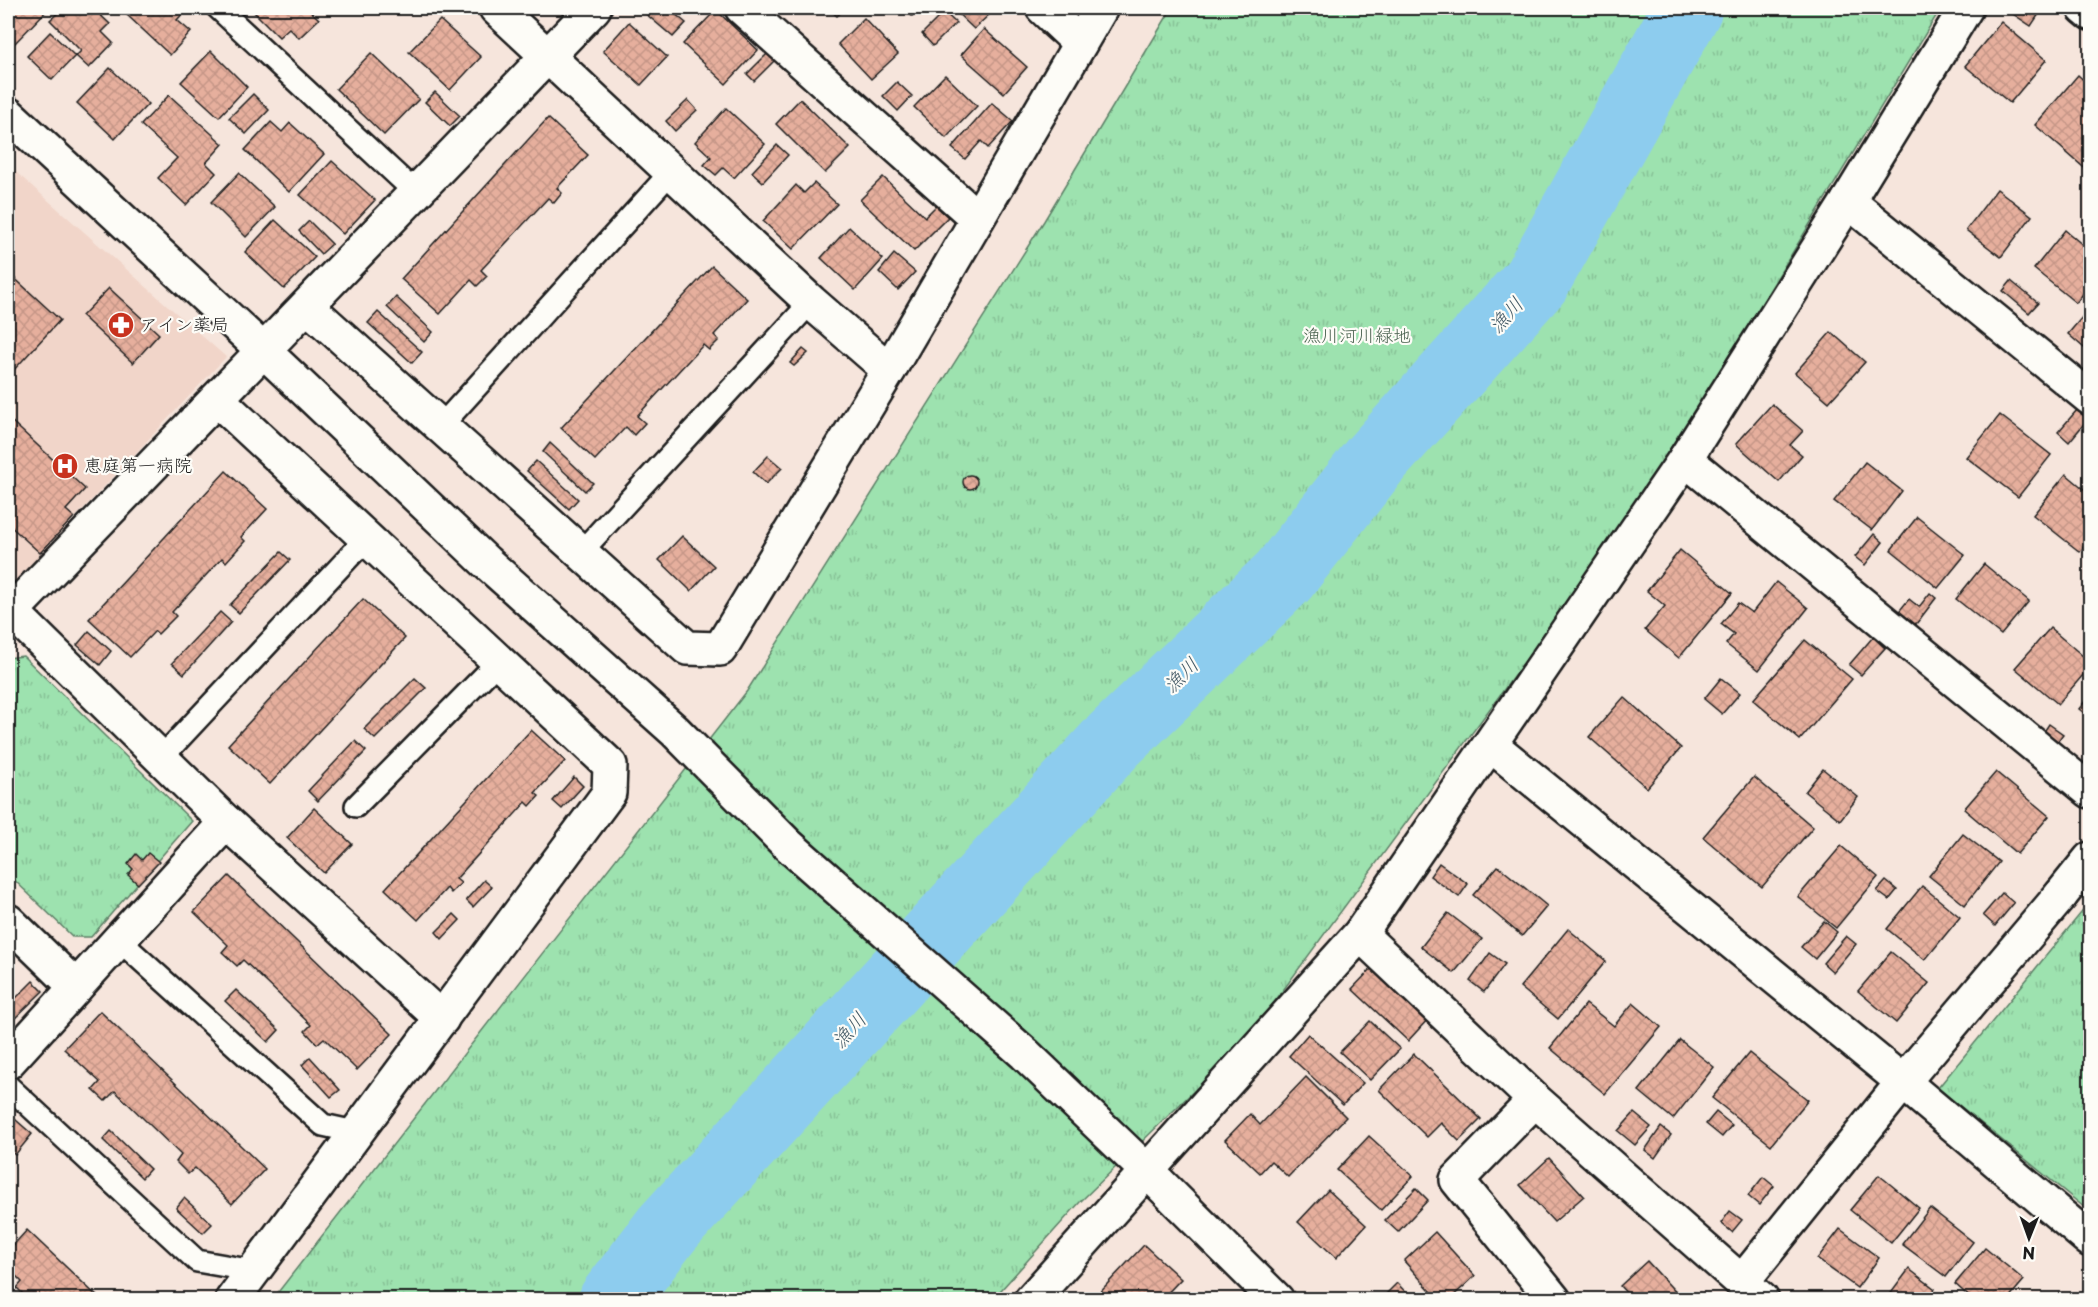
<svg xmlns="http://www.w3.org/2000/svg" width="2098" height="1307" font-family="'Playpen Sans','Klee One',sans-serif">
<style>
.built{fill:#f1d5c9}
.grass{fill:url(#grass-tufts);stroke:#5c7f66;stroke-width:1.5}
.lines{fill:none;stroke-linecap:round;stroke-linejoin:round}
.river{stroke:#8dccee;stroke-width:69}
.building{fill:url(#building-cross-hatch);stroke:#1c1c1c;stroke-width:1.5}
.service-casing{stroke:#1c1c1c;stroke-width:26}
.minor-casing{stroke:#1c1c1c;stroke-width:38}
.tertiary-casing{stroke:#1c1c1c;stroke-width:38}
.service{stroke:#fdfcf7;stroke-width:21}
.minor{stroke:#fdfcf7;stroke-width:33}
.tertiary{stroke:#fdfcf7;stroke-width:33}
.labels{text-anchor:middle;stroke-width:4.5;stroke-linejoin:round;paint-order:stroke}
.poi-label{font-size:18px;fill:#1c1c1c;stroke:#fdfcf7;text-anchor:start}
.park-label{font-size:18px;fill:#49614f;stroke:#fdfcf7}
.water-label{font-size:20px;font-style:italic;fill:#445a66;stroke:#fdfcf7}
</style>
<defs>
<pattern id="grass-tufts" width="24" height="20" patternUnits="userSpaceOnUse" patternTransform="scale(1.5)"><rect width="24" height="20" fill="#9de2af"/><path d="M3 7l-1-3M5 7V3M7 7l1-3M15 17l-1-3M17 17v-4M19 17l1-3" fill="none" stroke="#87c196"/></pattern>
<pattern id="building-cross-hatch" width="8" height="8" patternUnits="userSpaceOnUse" patternTransform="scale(1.5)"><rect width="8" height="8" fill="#e6af9d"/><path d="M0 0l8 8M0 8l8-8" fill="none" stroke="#c59687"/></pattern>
</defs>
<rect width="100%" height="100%" fill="#f6e5dc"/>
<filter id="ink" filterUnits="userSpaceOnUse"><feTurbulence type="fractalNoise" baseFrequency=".0167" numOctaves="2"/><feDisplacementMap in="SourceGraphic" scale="12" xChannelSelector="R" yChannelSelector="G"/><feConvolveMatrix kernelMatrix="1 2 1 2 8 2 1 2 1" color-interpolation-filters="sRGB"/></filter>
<g filter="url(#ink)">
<!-- built -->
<path class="built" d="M8 165 226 357 15 581 8 575Z"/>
<!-- grass -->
<g class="grass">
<path d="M1172 8H1941L1638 507 1248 1038 1080 1202 993 1299 272 1300 747 691 1044 221Z"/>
<path d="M23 656 192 821 91 937H73L8 874V658Z"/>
<path d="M2090 902V1212L1938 1088Z"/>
</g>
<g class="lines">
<!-- river -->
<path class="river" d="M613 1300 667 1229 1112 742 1284 576 1375 460 1536 281 1688 8"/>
</g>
<!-- building -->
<g class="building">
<path d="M8 8H49L15 43 8 36Z"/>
<path d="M63 8H93L110 24 102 32 113 43 89 68 76 56 81 51 50 20Z"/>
<path d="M134 8H188L177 20 191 32 170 55 127 15Z"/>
<path d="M250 8H307L319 19 299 38 289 28 279 37Z"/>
<path d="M639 8H668L686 23 673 37Z"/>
<path d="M828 8H846L837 16Z"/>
<path d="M902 8H920L912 16Z"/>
<path d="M952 8H996L974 29Z"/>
<path d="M2004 8H2043L2031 26Z"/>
<path d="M716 10 758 50 726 84 683 44Z"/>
<path d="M944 12 956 23 933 46 922 34Z"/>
<path d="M864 18 898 54 871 79 838 44Z"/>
<path d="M440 20 481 57 450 90 409 52Z"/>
<path d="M629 22 667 57 641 85 603 51Z"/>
<path d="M2001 22 2046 60 2010 103 1965 66Z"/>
<path d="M1048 26 1058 35 1051 42 1041 33Z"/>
<path d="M984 29 1027 67 1004 93 961 55Z"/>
<path d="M50 32 75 56 52 80 27 56Z"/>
<path d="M211 51 247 87 219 117 181 82Z"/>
<path d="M770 51 777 58 754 81 747 74Z"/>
<path d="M371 53 419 99 384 135 336 89Z"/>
<path d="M110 68 148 104 115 139 77 103Z"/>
<path d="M945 75 977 106 946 138 914 107Z"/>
<path d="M2078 75 2090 86 2089 172 2035 125Z"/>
<path d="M897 82 912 96 898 111 883 96Z"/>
<path d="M435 92 460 116 450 126 425 102Z"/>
<path d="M253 94 269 110 246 134 229 118Z"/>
<path d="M169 95 223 144 206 163 216 173 186 205 158 178 177 158 141 125Z"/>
<path d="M800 99 850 148 825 173 776 124Z"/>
<path d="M688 100 697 110 675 131 666 121Z"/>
<path d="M992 103 1013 121 988 148 981 141 965 159 952 148Z"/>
<path d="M726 108 765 144 734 178 723 168 716 175 704 165 711 157 695 142Z"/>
<path d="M548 118 588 155 557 188 562 193 554 203 548 198 481 270 487 276 477 286 471 280 440 314 401 279Z"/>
<path d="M271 122 282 132 290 123 324 154 289 192 245 150Z"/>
<path d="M777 145 788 155 763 182 752 172Z"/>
<path d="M332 161 375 200 343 234 300 195Z"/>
<path d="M239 173 275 207 246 237 211 202Z"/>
<path d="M883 177 925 217 936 206 948 217 914 251 860 200Z"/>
<path d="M814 183 837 204 793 249 763 221 796 185 804 193Z"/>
<path d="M1997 189 2032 216 2001 257 1966 230Z"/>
<path d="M275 220 315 257 284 289 245 252Z"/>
<path d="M309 221 332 244 321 254 299 231Z"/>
<path d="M849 227 883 259 855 290 821 258Z"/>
<path d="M2065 230 2090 251V285L2076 303 2034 269Z"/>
<path d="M894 254 915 272 898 290 879 272Z"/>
<path d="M712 266 747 299 714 335 719 340 709 350 703 345 637 416 645 423 634 435 626 427 595 460 561 428Z"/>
<path d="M8 272 60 320 11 373 8 370Z"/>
<path d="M2011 281 2038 303 2029 313 2003 291Z"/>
<path d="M109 288 159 334 133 363 82 316Z"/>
<path d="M396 297 433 332 424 342 387 307Z"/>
<path d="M378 312 422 352 412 363 368 323Z"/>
<path d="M2083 316 2090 322V353L2068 334Z"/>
<path d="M1831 332 1865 362 1829 402 1795 373Z"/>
<path d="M803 349 808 353 794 366 790 363Z"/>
<path d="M1772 404 1803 431 1790 445 1802 455 1779 482 1736 444Z"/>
<path d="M2077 410 2088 419 2069 442 2058 432Z"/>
<path d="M2000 415 2051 455 2018 497 1966 457Z"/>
<path d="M8 418 85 489 66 510 74 517 40 553 8 524Z"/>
<path d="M550 443 593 483 585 491 543 452Z"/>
<path d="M768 456 782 468 766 484 753 472Z"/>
<path d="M536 461 578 499 569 509 527 471Z"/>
<path d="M1865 462 1902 491 1872 530 1834 501Z"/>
<path d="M226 471 267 509 241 537 245 541 226 562 222 558 172 612 176 616 158 634 155 631 130 657 89 619Z"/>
<path d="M2066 474 2090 494V538L2080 552 2033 515Z"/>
<circle cx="970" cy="482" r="7"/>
<path d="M1917 517 1965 555 1938 588 1891 550Z"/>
<path d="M1874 534 1883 542 1865 565 1855 557Z"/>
<path d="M682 536 714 566 691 591 659 560Z"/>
<path d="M1680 550 1732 593 1679 658 1645 630 1665 606 1647 591Z"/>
<path d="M281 552 290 560 239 613 230 605Z"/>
<path d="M1984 564 2029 601 2001 635 1956 599Z"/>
<path d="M1776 582 1808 608 1759 670 1726 644 1734 634 1721 624 1738 603 1752 613Z"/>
<path d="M1930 593 1936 598 1913 628 1896 615 1909 599 1919 607Z"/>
<path d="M363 599 405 638 270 784 228 745Z"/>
<path d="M220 612 231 622 184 674 172 663Z"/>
<path d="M2050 628 2090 662V667L2058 704 2015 668Z"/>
<path d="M89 631 111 651 100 665 77 645Z"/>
<path d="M1873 637 1885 648 1861 675 1849 665Z"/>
<path d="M1805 640 1852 679 1800 740 1753 700Z"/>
<path d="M415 678 426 688 375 739 364 729Z"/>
<path d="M1721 678 1740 693 1722 714 1704 699Z"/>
<path d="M2090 695V718L2079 709Z"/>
<path d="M1624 697 1681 748 1647 788 1589 737Z"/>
<path d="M2049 724 2063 734 2055 745 2041 736Z"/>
<path d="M531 730 565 761 535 793 539 796 530 806 526 802 456 879 461 883 451 893 447 888 418 920 385 889Z"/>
<path d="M355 741 366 751 318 801 308 791Z"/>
<path d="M1823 769 1858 797 1840 820 1805 792Z"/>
<path d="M1996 772 2049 816 2017 854 1964 809Z"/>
<path d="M574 777 583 786 562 809 553 801Z"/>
<path d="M1754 777 1813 827 1762 887 1703 837Z"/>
<path d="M314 808 352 844 324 873 287 838Z"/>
<path d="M1963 834 1999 862 1965 905 1929 876Z"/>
<path d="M1841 846 1878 877 1836 928 1798 897Z"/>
<path d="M148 853 159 862 138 884 128 875 133 869 128 864 136 854 142 860Z"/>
<path d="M1439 863 1468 884 1459 897 1430 876Z"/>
<path d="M1498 866 1547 906 1522 936 1473 895Z"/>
<path d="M229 876 392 1034 357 1070 324 1038 317 1044 305 1031 311 1025 243 960 237 966 222 952 228 945 194 912Z"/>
<path d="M484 880 492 887 473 907 466 900Z"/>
<path d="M1886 881 1897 890 1889 900 1877 891Z"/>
<path d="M1922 886 1960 917 1925 960 1887 929Z"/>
<path d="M2002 893 2014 903 1995 926 1983 915Z"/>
<path d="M1448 913 1482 939 1454 973 1421 947Z"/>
<path d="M454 914 460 920 442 939 436 932Z"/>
<path d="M1824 921 1837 932 1815 959 1801 947Z"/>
<path d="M1568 929 1606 961 1558 1019 1520 987Z"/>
<path d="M1846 936 1856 944 1833 972 1823 963Z"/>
<path d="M1891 952 1929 983 1896 1023 1858 991Z"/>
<path d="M1490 953 1505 964 1484 992 1470 981Z"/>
<path d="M8 960 14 967 8 974Z"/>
<path d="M1372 968 1428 1019 1408 1041 1352 989Z"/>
<path d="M33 981 43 991 11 1022 8 1019V1006Z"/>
<path d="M236 990 279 1030 268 1042 225 1001Z"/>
<path d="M1633 1003 1661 1027 1605 1094 1550 1048 1586 1004 1614 1026Z"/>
<path d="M100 1011 265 1169 232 1204 195 1168 188 1174 176 1162 181 1155 115 1091 105 1101 93 1090 100 1082 64 1049Z"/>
<path d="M1370 1021 1400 1049 1370 1080 1340 1052Z"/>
<path d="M1308 1034 1363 1083 1343 1105 1289 1056Z"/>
<path d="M1680 1040 1714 1067 1673 1119 1639 1091Z"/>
<path d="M1749 1053 1808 1100 1771 1145 1712 1098Z"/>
<path d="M1414 1054 1481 1119 1459 1141 1441 1123 1427 1137 1379 1090Z"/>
<path d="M310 1057 340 1090 331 1097 302 1065Z"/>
<path d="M1306 1077 1346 1117 1288 1177 1271 1161 1260 1173 1225 1140 1250 1114 1260 1125Z"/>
<path d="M1716 1112 1732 1125 1722 1137 1706 1124Z"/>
<path d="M8 1113 32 1134 15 1155 8 1149Z"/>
<path d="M1634 1113 1651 1127 1635 1145 1618 1131Z"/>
<path d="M1661 1127 1671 1135 1655 1158 1645 1150Z"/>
<path d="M111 1131 150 1169 142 1178 103 1140Z"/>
<path d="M1369 1136 1413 1176 1381 1210 1337 1170Z"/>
<path d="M1549 1158 1584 1196 1554 1222 1520 1185Z"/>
<path d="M1879 1175 1919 1208 1891 1243 1850 1210Z"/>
<path d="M1763 1177 1774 1186 1759 1205 1748 1196Z"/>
<path d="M1416 1188 1428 1200 1398 1232 1385 1220Z"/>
<path d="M1328 1190 1366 1225 1336 1258 1298 1222Z"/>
<path d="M184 1198 212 1224 203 1233 176 1208Z"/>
<path d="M1930 1208 1973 1242 1946 1277 1902 1244Z"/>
<path d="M1730 1211 1742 1220 1732 1232 1721 1223Z"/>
<path d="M1840 1229 1879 1258 1857 1288 1817 1259Z"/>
<path d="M27 1230 101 1300H41L38 1297 36 1300H29L17 1288 22 1282 8 1268V1251Z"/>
<path d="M1435 1232 1475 1276 1449 1300H1439L1404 1261Z"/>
<path d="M1144 1245 1181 1279 1161 1300H1092Z"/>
<path d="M1985 1248 2024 1280 2007 1300H1973L1955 1284Z"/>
<path d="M1647 1261 1683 1300H1633L1620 1286Z"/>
<path d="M1909 1269 1935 1289 1927 1300H1886Z"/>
<path d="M1397 1283 1413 1300H1380Z"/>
</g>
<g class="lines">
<defs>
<g id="service">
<path d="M218 8 416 193"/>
<path d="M441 426 671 172"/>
<path d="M581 552 811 302"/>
<path d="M161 758 367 538"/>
<path d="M356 806 499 661"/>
<path d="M119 940 323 1125 355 1132"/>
<path d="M8 1086 197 1261 254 1271"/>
</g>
<g id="minor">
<path d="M496 8 811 302 889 370"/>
<path d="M742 8 977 218"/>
<path d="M1043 8 1080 43"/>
<path d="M2084 8 2090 13"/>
<path d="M1848 201 2090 398"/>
<path d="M307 306 687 648 720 649 889 370 1101 8"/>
<path d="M217 399 610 765 609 793 232 1300"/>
<path d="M1685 459 2090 791"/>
<path d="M8 608 226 822 442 1019"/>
<path d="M8 615 594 8"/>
<path d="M1491 745 1903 1082 2090 1240"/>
<path d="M8 921 76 987"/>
<path d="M1360 934 1535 1100 1762 1300"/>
<path d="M8 1062 226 822"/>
<path d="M1535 1100 1457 1180 1554 1300"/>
<path d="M1742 1282 1903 1082 2061 895"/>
<path d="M1031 1300 1360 934 1685 459 1848 201 1966 8"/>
</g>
<g id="tertiary">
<path d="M8 114 264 351 486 562 675 731 787 844 1025 1054 1148 1172 1277 1300"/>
<path d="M2061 895 2090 859"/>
</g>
</defs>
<!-- service casing -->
<use href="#service" class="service-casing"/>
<!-- minor casing -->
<use href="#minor" class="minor-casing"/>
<!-- tertiary casing -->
<use href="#tertiary" class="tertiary-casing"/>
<!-- service -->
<use href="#service" class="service"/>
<!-- minor -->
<use href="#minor" class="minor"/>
<!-- tertiary -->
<use href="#tertiary" class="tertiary"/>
</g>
</g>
<!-- icons -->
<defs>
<symbol id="pharmacy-disc" viewBox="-11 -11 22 22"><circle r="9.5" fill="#c8321e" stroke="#fdfcf7"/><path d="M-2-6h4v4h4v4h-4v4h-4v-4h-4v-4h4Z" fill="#fff"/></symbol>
<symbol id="hospital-disc" viewBox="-11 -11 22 22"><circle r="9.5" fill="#c8321e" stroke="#fdfcf7"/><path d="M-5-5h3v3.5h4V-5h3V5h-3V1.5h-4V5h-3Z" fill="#fff"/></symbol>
</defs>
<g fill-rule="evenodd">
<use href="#pharmacy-disc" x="106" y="310" width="30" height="30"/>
<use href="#hospital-disc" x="50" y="451" width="30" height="30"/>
</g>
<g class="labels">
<!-- poi labels -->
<g class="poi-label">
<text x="140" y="331">アイン薬局</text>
<text x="84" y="472">恵庭第一病院</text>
</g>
<!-- park labels -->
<g class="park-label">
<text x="1357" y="342">漁川河川緑地</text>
</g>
<!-- water labels -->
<g class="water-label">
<text transform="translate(1506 315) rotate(-48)" y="7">漁川</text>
<text transform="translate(1181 675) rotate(-44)" y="7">漁川</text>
<text transform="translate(849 1030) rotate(-48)" y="7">漁川</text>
</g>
</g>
<!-- margin -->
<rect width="2098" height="1307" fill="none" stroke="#fdfcf7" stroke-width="30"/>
<rect x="15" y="15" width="2068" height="1277" fill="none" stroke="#1c1c1c" stroke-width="2" filter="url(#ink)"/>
<!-- north arrow -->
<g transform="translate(2029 1238) rotate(181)" stroke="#fdfcf7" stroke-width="4.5" paint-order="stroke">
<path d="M0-4.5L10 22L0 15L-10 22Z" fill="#1c1c1c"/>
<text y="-9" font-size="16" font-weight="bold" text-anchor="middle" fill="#1c1c1c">N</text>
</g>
</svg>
